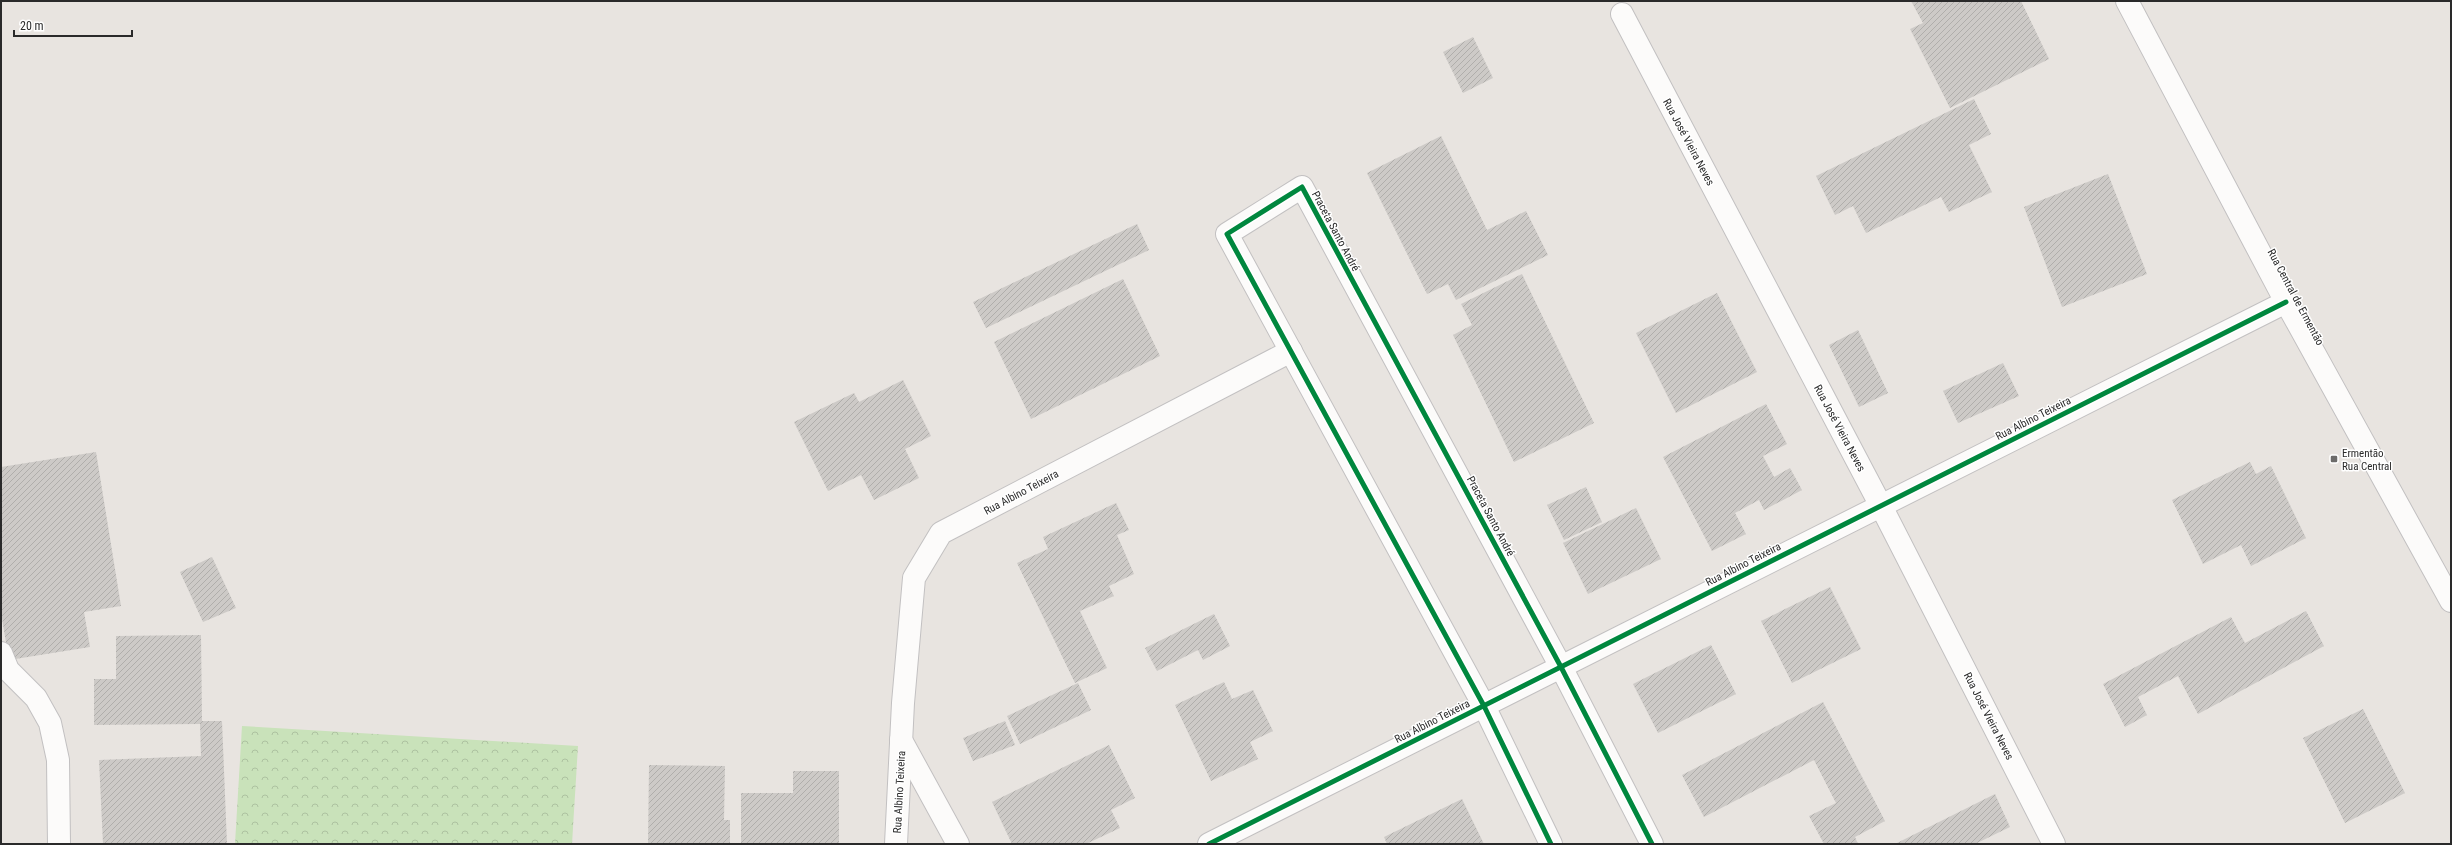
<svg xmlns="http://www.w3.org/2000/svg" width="2452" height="845" font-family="'Roboto Condensed',sans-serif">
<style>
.forest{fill:url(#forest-crowns)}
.building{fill:url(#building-hatch)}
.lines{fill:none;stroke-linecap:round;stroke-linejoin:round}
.minor-casing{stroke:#c2c0c1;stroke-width:24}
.tertiary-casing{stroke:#c2c0c1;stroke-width:24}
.minor{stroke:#fcfbfa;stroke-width:22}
.tertiary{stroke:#fcfbfa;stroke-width:22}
.cycleway-casing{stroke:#fff;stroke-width:8}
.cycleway{stroke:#00873e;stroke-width:5}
.poi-dot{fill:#6c6b6a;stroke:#fff;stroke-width:1.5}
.labels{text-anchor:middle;stroke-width:3;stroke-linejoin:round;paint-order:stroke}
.street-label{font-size:11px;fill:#2a2a2a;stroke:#fff}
.poi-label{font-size:11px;fill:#2a2a2a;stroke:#fff;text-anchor:start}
</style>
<defs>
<pattern id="forest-crowns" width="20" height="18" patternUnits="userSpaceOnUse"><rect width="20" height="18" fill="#c9e2ba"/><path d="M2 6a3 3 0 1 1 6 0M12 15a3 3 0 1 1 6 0" fill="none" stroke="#adc2a0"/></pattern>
<pattern id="building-hatch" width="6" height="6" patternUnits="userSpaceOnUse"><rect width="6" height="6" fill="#cdcac7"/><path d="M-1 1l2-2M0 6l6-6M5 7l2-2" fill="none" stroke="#b0aeab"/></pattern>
</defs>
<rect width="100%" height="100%" fill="#e8e4e0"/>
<!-- forest -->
<path class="forest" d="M242 726 578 746 572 844H235Z"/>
<!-- building -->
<g class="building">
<path d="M1911 1H2021L2049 59 1950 108 1910 29 1923 23Z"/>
<path d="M1473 37 1493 78 1463 93 1443 52Z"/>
<path d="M1974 99 1991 134 1969 145 1992 192 1949 212 1941 197 1866 233 1853 206 1835 215 1816 176Z"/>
<path d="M1441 136 1487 230 1526 211 1548 255 1456 300 1448 284 1427 294 1367 173Z"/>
<path d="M2108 174 2147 274 2062 307 2024 207Z"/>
<path d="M1137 224 1149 250 986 328 973 302Z"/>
<path d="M1522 274 1594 423 1514 462 1453 335 1472 325 1461 304Z"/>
<path d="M1123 279 1160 356 1031 419 994 342Z"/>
<path d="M1717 293 1757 372 1676 413 1636 333Z"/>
<path d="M1858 330 1888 393 1859 407 1829 345Z"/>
<path d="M2003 363 2019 396 1958 423 1943 391Z"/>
<path d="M903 380 931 436 905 449 919 478 874 500 861 475 828 491 794 422 854 393 859 402Z"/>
<path d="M1766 404 1787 444 1763 456 1774 477 1790 468 1802 490 1764 510 1759 500 1735 513 1746 534 1712 551 1663 457Z"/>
<path d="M96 452 121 606 84 612 90 647 9 660 1 613V467Z"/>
<path d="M2250 462 2256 474 2271 466 2306 538 2251 566 2241 545 2203 564 2172 500Z"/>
<path d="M1586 487 1602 522 1564 540 1547 505Z"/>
<path d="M1116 503 1129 530 1117 535 1134 574 1109 586 1114 596 1080 611 1107 668 1075 683 1017 563 1048 549 1043 537Z"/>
<path d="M1636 508 1661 559 1588 594 1563 543Z"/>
<path d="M212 557 236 608 203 622 180 572Z"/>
<path d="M1830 587 1861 649 1792 683 1761 621Z"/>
<path d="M2306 611 2324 646 2198 714 2178 676 2138 697 2147 715 2125 727 2103 684 2231 617 2245 643Z"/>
<path d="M1214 614 1230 646 1203 660 1198 650 1157 671 1145 648Z"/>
<path d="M201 635 202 721H222L227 844H103L99 760 201 756 200 724 94 725V679H116V636Z"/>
<path d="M1711 645 1736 694 1658 733 1633 684Z"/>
<path d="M1224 682 1232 699 1253 690 1273 731 1250 742 1258 759 1211 781 1175 705Z"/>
<path d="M1078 683 1091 710 1020 744 1007 716Z"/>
<path d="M1823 702 1885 821 1855 837 1858 844H1824L1809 816 1836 803 1814 760 1704 817 1682 775Z"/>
<path d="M2363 709 2405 793 2345 823 2303 738Z"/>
<path d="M1005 721 1015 745 973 761 963 738Z"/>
<path d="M1109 745 1135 798 1111 810 1120 828 1086 844H1012L992 802Z"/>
<path d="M649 765 725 766 724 820H730V844H648Z"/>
<path d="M793 771H839V844H741V793H793Z"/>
<path d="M1995 794 2010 827 1975 844H1895Z"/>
<path d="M1462 799 1484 844H1387L1384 837Z"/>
</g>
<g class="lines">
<defs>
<g id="minor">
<path d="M1622 14 1881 506 2054 844"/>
<path d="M1 653 8 670 36 698 50 723 58 760 59 844"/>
<path d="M901 740 958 844"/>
<path d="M896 844 903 703 914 578 941 533 1291 351"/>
<path d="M1209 844 2286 302"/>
<path d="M1551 844 1484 706 1227 234 1302 187 1561 667 1652 844"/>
</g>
<path id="tertiary" d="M2127 1 2286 302 2451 601"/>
</defs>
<!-- minor casing -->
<use href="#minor" class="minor-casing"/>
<!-- tertiary casing -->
<use href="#tertiary" class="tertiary-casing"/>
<!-- minor -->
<use href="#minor" class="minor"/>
<!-- tertiary -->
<use href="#tertiary" class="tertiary"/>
<defs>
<g id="cycleway">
<path d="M1209 844 2286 302"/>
<path d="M1551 844 1484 706 1227 234 1302 187 1561 667 1652 844"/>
</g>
</defs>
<!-- cycleway casing -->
<use href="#cycleway" class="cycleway-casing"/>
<!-- cycleway -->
<use href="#cycleway" class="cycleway"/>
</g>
<!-- markers -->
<rect class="poi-dot" x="2330" y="455" width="8" height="8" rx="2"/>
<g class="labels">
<!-- street labels -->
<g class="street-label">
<text transform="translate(1689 142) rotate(62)" y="4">Rua José Vieira Neves</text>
<text transform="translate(1336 231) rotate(62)" y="4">Praceta Santo André</text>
<text transform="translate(2296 297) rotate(62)" y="4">Rua Central de Ermentão</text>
<text transform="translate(2033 418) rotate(-27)" y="4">Rua Albino Teixeira</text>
<text transform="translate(1840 428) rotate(62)" y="4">Rua José Vieira Neves</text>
<text transform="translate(1021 492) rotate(-28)" y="4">Rua Albino Teixeira</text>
<text transform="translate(1491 516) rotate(62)" y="4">Praceta Santo André</text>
<text transform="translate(1743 564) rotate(-27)" y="4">Rua Albino Teixeira</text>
<text transform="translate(1989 716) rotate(63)" y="4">Rua José Vieira Neves</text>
<text transform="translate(1432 721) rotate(-27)" y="4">Rua Albino Teixeira</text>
<text transform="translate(899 792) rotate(-87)" y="4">Rua Albino Teixeira</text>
</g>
<!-- poi labels -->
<g class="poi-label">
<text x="2342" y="457">Ermentão<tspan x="2342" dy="13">Rua Central</tspan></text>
</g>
</g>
<!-- border -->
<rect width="2452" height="845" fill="none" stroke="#2a2a2a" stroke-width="4"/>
<!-- scale -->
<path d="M14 30v6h118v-6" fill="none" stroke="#2a2a2a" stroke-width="2"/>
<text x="20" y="30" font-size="12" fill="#2a2a2a" stroke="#ffffff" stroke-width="3" paint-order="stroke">20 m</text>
</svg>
